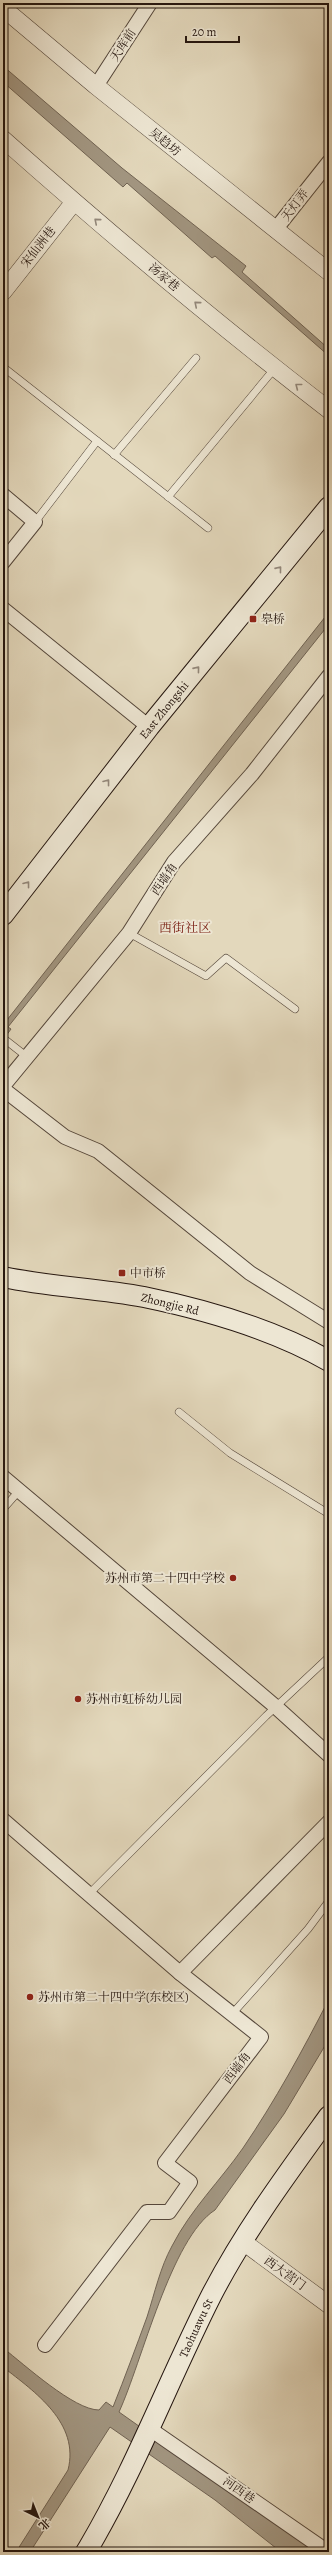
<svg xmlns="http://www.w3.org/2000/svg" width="332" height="2555" font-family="Alegreya,'Noto Serif SC',serif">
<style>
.water{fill:#a29681;stroke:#706353}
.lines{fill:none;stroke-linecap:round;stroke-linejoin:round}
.service-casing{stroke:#54463a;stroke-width:8}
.minor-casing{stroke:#54463a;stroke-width:16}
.tertiary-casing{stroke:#54463a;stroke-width:18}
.secondary-casing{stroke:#25160f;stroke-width:22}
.service{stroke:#ede6d3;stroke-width:7}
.minor{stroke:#ede6d3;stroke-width:14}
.tertiary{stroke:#ede6d3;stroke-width:17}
.secondary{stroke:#ede6d3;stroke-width:20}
.oneway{stroke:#93887b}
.poi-dot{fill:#8f2418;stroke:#ede6d3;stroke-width:1.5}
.labels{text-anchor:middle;stroke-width:4;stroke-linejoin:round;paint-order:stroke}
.street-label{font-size:12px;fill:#25160f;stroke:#ede6d3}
.poi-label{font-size:12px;fill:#25160f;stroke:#ede6d3;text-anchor:start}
.neighbourhood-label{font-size:13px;fill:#7a1f14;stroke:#ede6d3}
</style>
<rect width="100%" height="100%" fill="#e3d8bc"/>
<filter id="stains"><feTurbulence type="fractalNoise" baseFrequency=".005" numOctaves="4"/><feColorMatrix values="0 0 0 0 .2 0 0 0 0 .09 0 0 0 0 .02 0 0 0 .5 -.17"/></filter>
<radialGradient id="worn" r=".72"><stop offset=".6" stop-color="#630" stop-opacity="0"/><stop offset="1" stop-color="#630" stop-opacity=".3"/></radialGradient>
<!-- water -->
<g class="water">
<path d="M3 66 122 168 246 266 242 272 329 349V356L215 256 212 258 127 183 123 187 3 82Z"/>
<path d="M329 612V624L8 1027 11 1029 3 1040V1025Z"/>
<path d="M329 1999V2039L284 2114 215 2210C171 2238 142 2362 119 2412L317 2552H281L215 2500 110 2427 30 2552H16L68 2470C80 2423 35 2392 3 2367V2348C25 2365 74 2410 99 2410L106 2402 113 2407C125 2377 136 2347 147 2317 155 2292 160 2268 172 2246 191 2209 220 2181 243 2148 275 2101 303 2050 329 1999Z"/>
</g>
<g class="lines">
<defs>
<g id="service">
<path d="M3 367 208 528"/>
<path d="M114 455 196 358"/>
<path d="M168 497 275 368"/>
<path d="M35 522 97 441"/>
<path d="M129 933 206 976 226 958 295 1009"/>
<path d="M3 1038 26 1056"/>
<path d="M179 1412 230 1453 329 1514"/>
<path d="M3 1509 18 1492"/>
<path d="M88 1895 266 1716 329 1657"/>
<path d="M232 2014 308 1929 329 1901"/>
</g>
<g id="minor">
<path d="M96 86 150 3"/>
<path d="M275 230 329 162"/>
<path d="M3 495 35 522 3 562"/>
<path d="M3 609 149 727"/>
<path d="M3 1086 129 933 174 862 252 774 329 676"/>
<path d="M3 1089 65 1137 98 1151 250 1273 329 1322"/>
<path d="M3 1477 276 1707 329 1755"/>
<path d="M3 1820 180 1973 261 2037 165 2163 190 2182 169 2212H147L45 2345"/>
<path d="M180 1973 329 1822"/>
<path d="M150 2429 328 2552"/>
</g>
<g id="tertiary">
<path d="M3 8 96 86 329 272"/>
<path d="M3 139C109 233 217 324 329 410"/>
<path d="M3 292 74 202"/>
<path d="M242 2241 329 2305"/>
</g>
<g id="secondary">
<path d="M3 915 149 727 329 507"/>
<path d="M3 1277C50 1287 97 1288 144 1297 207 1310 273 1329 329 1361"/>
<path d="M86 2552C135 2470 168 2381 211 2296 244 2232 287 2174 329 2116"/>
</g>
</defs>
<!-- service casing -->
<use href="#service" class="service-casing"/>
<!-- minor casing -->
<use href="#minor" class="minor-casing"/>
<!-- tertiary casing -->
<use href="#tertiary" class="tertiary-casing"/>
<!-- secondary casing -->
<use href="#secondary" class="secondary-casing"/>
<!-- service -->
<use href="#service" class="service"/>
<!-- minor -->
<use href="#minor" class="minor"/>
<!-- tertiary -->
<use href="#tertiary" class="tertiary"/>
<!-- secondary -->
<use href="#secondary" class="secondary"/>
</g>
<!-- one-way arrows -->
<defs><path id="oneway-chevron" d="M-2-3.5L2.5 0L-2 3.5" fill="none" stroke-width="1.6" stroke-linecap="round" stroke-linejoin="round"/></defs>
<g class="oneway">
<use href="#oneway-chevron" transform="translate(97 221) rotate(-140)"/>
<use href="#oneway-chevron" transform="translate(197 304) rotate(-140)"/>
<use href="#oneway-chevron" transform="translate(298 386) rotate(-142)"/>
<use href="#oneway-chevron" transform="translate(279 569) rotate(-51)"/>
<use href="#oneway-chevron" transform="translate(197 669) rotate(-51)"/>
<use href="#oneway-chevron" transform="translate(107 782) rotate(-52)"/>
<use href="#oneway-chevron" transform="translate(27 884) rotate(-52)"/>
</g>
<!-- markers -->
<g class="poi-dot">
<rect x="249" y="615" width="8" height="8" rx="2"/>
<rect x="118" y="1269" width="8" height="8" rx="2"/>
<circle cx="233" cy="1578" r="4"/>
<circle cx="78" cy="1699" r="4"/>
<circle cx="30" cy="1997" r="4"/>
</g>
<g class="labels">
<!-- street labels -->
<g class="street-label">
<text transform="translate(123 45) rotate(-57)" y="4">天库前</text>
<text transform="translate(165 142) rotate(39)" y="4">吴趋坊</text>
<text transform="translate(295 205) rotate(-52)" y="4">天灯弄</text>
<text transform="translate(38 247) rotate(-52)" y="4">宋仙洲巷</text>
<text transform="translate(164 277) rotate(40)" y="4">汤家巷</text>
<text transform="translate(164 710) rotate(-51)" y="4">East Zhongshi</text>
<text transform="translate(164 879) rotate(-56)" y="4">西墙角</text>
<text transform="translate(170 1304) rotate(14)" y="4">Zhongjie Rd</text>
<text transform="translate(237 2068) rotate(-53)" y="4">西墙角</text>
<text transform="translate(285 2273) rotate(36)" y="4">西大营门</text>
<text transform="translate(196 2328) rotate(-65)" y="4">Taohuawu St</text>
<text transform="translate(239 2490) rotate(35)" y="4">河西巷</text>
</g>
<!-- poi labels -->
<g class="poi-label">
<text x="261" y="623">皋桥</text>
<text x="130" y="1277">中市桥</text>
<text x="225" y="1582" text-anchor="end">苏州市第二十四中学校</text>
<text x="86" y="1703">苏州市虹桥幼儿园</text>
<text x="38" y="2001">苏州市第二十四中学(东校区)</text>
</g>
<!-- neighbourhood labels -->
<g class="neighbourhood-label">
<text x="185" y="932">西街社区</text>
</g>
</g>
<!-- margin -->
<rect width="332" height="2555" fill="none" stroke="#e3d8bc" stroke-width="16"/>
<rect x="4" y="4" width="324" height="2547" fill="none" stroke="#25160f" stroke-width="2"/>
<rect x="8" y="8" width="316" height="2539" fill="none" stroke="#25160f"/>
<!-- north arrow -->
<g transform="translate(38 2517) rotate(137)" stroke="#ede6d3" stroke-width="3" paint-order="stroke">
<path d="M0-3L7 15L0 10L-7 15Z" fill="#25160f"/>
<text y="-6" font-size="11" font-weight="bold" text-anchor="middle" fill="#25160f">北</text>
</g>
<!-- scale -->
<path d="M186 36v6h53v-6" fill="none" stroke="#25160f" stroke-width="2"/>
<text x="192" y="36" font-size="12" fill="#25160f" stroke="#ede6d3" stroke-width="3" paint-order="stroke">20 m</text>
<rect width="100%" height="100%" filter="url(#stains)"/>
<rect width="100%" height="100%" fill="url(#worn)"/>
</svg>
